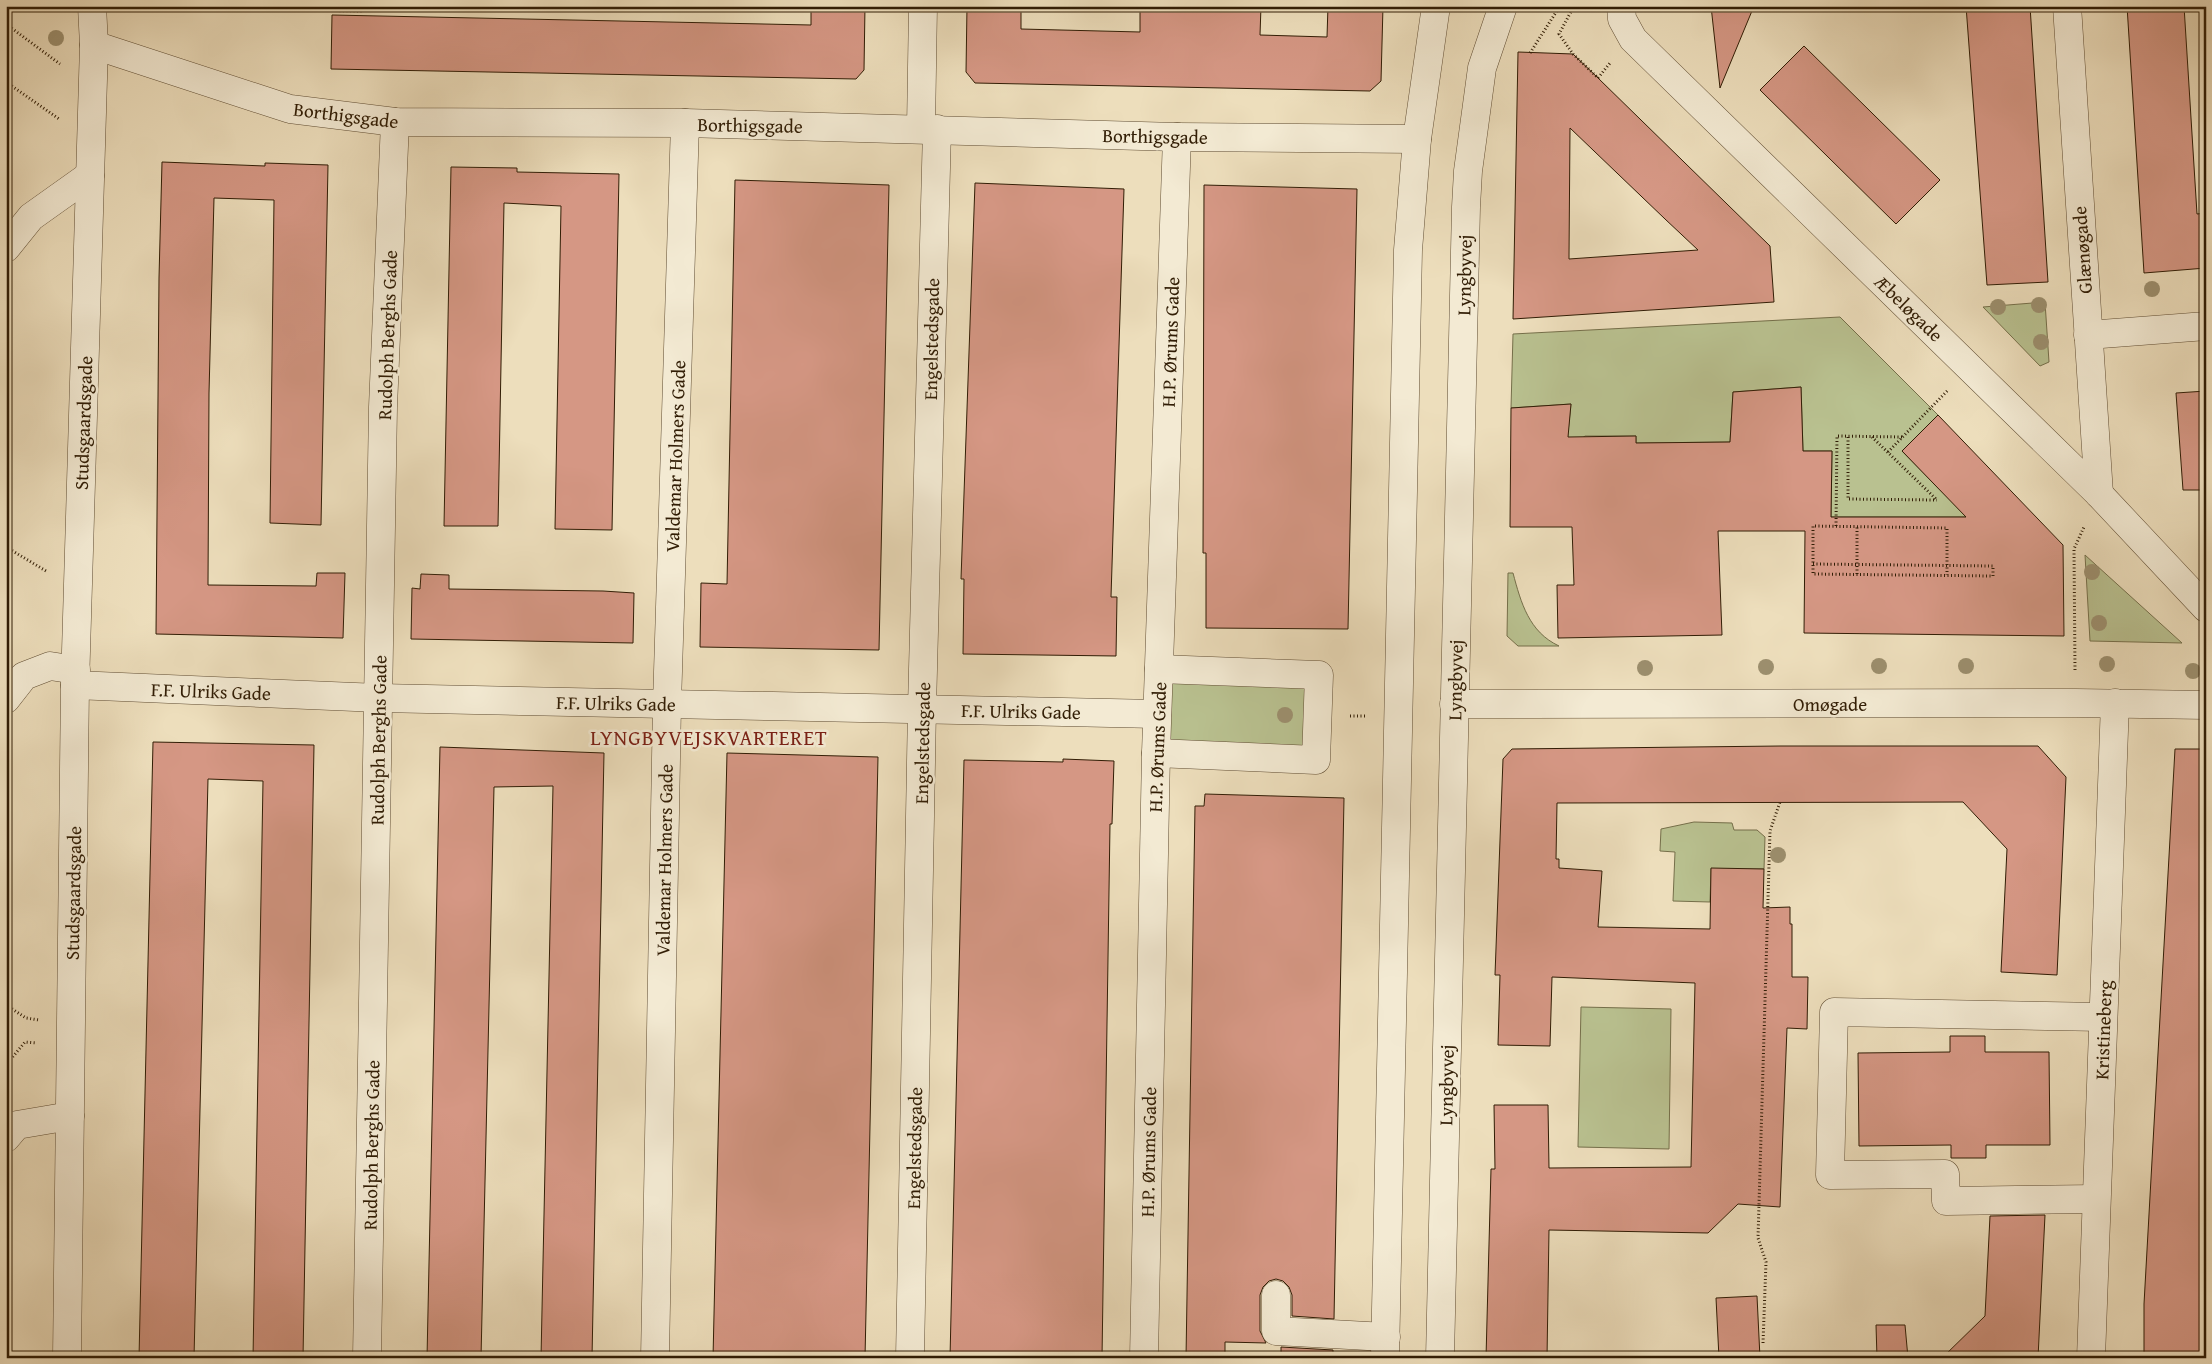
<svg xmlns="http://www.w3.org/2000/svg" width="2212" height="1364" font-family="'Gentium Book Plus',serif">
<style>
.green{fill:#b9c190;stroke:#756f4a}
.building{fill:#d59784;stroke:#311d05;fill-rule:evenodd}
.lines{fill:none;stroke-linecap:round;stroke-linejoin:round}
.minor-casing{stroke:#604d33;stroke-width:29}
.path{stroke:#311d05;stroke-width:3;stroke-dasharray:1 2.5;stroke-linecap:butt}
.minor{stroke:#f3ead3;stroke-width:28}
.tree{fill:#9c8f6e}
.labels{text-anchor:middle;stroke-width:5;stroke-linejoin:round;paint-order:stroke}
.street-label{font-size:19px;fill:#311d05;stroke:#f3ead3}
.quarter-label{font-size:21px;letter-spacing:1px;fill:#7a1f14;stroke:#f3ead3}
</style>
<rect width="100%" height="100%" fill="#eddebc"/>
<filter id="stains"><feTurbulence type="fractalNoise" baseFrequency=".004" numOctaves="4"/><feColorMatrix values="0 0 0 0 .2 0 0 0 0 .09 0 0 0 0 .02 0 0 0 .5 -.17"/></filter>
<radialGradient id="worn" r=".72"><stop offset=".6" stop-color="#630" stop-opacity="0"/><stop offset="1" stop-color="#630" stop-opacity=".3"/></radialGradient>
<!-- green -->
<g class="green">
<path d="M2045 302 2049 362 2040 366 1983 307Z"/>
<path d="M1840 317 1938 415 1902 451 1967 517H1831L1832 451H1803L1801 387 1733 392 1730 442 1636 443V436H1585L1566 451 1571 404 1511 408 1513 334Z"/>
<path d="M2085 555 2182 643 2090 641Z"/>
<path d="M1508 573H1513C1521 603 1529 632 1559 646H1518L1507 636Z"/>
<path d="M1172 676 1309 681 1307 754 1169 749Z"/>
<path d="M1694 822 1732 823 1734 830H1757L1765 837 1764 869H1711L1710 902 1673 901 1675 852 1660 851 1661 829Z"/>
<path d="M1581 1007 1671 1009 1669 1149 1578 1147Z"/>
</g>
<!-- building -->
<g class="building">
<path d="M811 6H865L864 70 856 79 331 69 332 15 811 25Z"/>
<path d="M967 6H1021V29L1140 32V6H1261L1260 35 1327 37 1328 6H1383L1381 81 1370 91 975 83 966 72Z"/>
<path d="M1711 6H1754L1720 88Z"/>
<path d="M1966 6H2030L2048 282 1987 285Z"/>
<path d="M2127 6H2184L2197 214 2206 213V268L2144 273Z"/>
<path d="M1804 46 1940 180 1896 224 1760 90Z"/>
<path d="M1518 52 1573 54 1598 78 1770 246 1774 302 1513 319ZM1570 128 1665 219 1698 250 1569 259Z"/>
<path d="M162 162 265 166V163L328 165 321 525 270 523 274 200 214 198 209 393 208 585 316 586 317 573H345L343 638 156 634 159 278Z"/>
<path d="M451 167 517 168V172L619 174 612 530 555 529 561 206 504 203 498 526H444Z"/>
<path d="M735 180 889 185 879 650 700 647 701 583 727 584Z"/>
<path d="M975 183 1124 189 1111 597H1117L1116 656 963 654 964 579H961Z"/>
<path d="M1204 185 1357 189 1348 629 1206 628V553H1203Z"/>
<path d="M1801 387 1803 451H1832L1831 517H1966L1902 451 1938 415 2063 545 2064 636 1804 633 1805 531H1718L1722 635 1558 638 1557 585H1574L1572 527H1510L1511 408 1571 404 1568 437 1636 436V443L1730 442 1733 392Z"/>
<path d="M2206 391V490H2183L2176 393Z"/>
<path d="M421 574 449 575V589L603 591 634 593 633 643 411 639 412 588 420 589Z"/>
<path d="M153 742 314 745 303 1358H253L263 781 208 779 194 1358H139Z"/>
<path d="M1780 746H2038L2066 777 2057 975 2001 972 2007 849 1963 802 1557 803 1556 859H1559V868L1602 871 1598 927 1710 929 1711 868 1764 869 1763 908 1790 907V924H1792V977H1808L1807 1029 1787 1028 1780 1207 1738 1204 1708 1233 1549 1230 1547 1358H1486L1491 1169H1495L1494 1105H1548L1549 1168 1691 1167 1695 983 1552 977 1550 1046 1498 1045 1500 975H1495L1503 759 1512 749Z"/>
<path d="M440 747 604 753 592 1358H541L553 786 494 787 481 1358H427Z"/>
<path d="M2175 749H2206V1358H2144V1304Z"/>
<path d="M727 753 878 757 865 1358H713Z"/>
<path d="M1063 759 1114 761 1112 824H1110L1102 1358 1002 1353V1358H950L964 760 1063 762Z"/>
<path d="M1205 794 1344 798 1334 1319 1292 1316V1295L1289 1287 1283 1281 1276 1279 1269 1281 1263 1287 1260 1295V1331L1266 1343 1225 1342V1358H1186L1195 806H1204Z"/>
<path d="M1950 1036H1985V1052H2049L2050 1145H1986V1158H1951V1145L1859 1146 1858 1053 1950 1052Z"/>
<path d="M2045 1215 2038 1358H1942L1985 1316 1990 1216Z"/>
<path d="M1757 1296 1760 1358H1719L1716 1298Z"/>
<path d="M1876 1325H1905L1908 1358H1877Z"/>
<path d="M1281 1347 1333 1350V1358H1281Z"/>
</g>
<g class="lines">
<defs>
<g id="minor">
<path d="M1621 6 1622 19 1633 39 2099 494 2206 608"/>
<path d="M2067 6 2099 494"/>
<path d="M94 45 290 109 395 122 685 123 1177 137 1417 139"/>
<path d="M921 128 923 6"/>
<path d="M6 248 31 217 90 175"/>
<path d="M2088 335 2206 326"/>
<path d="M75 685 379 698 1157 714"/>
<path d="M6 699 24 676 50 666 76 670"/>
<path d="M1454 704 2076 703 2206 705"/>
<path d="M1156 753 1316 760 1319 675 1159 669"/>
<path d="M6 1138 17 1125 70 1116"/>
<path d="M2096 1199 1946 1201 1945 1174 1830 1175 1834 1012 2103 1017"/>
<path d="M1276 1295V1331L1386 1337"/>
<path d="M67 1358 75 685 94 45 92 6"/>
<path d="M367 1358 383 407 395 122"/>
<path d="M655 1358 667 704 685 123"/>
<path d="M910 1358 922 708 937 129"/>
<path d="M1144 1358 1156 753 1177 137"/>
<path d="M1385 1358 1408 250 1417 139 1436 6"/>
<path d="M1440 1358 1466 207 1468 171 1482 68 1503 6"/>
<path d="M2091 1358 2115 703"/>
</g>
</defs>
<!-- minor casing -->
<use href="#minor" class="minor-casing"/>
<!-- path -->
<g class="path">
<path d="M1574 6 1559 34 1573 54 1598 78 1610 63"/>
<path d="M126 7 361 11V6"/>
<path d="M6 24 60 64"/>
<path d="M1530 53 1560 6"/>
<path d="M6 82 59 119"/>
<path d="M1848 437V499L1937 500"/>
<path d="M1872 437 1937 500"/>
<path d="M1888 452 1948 390"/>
<path d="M1836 526 1837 436 1903 437"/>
<path d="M6 547 46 571"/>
<path d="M1813 564 1993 566V576L1813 574V526L1947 528V575"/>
<path d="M1857 574V526"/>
<path d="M2075 670 2074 549 2084 527"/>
<path d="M1350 716H1366"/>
<path d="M6 1005 26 1018 39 1020"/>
<path d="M6 1065 25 1042 37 1043"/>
<path d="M1763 1343 1766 1262 1758 1238 1770 831 1780 802"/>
</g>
<!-- minor -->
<use href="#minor" class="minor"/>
</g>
<!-- trees -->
<g class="tree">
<circle cx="56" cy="38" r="8"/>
<circle cx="2152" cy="289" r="8"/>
<circle cx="2039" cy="305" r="8"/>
<circle cx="1998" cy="307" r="8"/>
<circle cx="2041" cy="342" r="8"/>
<circle cx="2092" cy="572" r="8"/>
<circle cx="2099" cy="623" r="8"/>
<circle cx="2107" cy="664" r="8"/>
<circle cx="1879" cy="666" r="8"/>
<circle cx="1966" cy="666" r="8"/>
<circle cx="1766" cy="667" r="8"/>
<circle cx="1645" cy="668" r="8"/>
<circle cx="2193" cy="671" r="8"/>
<circle cx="1285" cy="715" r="8"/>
<circle cx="1778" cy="855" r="8"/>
</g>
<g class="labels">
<!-- street labels -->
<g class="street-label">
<text transform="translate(346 115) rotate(7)" y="7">Borthigsgade</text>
<text transform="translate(750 125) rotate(1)" y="7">Borthigsgade</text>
<text transform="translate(1155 136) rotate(1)" y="7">Borthigsgade</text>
<text transform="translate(2082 250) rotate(-94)" y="7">Glænøgade</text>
<text transform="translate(1464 275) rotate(-89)" y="7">Lyngbyvej</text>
<text transform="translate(1909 308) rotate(44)" y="7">Æbeløgade</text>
<text transform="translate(387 335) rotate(-88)" y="7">Rudolph Berghs Gade</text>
<text transform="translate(931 339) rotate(-89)" y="7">Engelstedsgade</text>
<text transform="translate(1170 342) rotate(-88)" y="7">H.P. Ørums Gade</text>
<text transform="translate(83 423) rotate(-88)" y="7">Studsgaardsgade</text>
<text transform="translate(675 456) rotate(-88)" y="7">Valdemar Holmers Gade</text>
<text transform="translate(1455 680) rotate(-89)" y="7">Lyngbyvej</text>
<text transform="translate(211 691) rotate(2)" y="7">F.F. Ulriks Gade</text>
<text transform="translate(616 703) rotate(1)" y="7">F.F. Ulriks Gade</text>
<text x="1830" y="711">Omøgade</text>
<text transform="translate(1021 711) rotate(1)" y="7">F.F. Ulriks Gade</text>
<text transform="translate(378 740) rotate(-89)" y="7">Rudolph Berghs Gade</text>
<text transform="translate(922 743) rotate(-89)" y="7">Engelstedsgade</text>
<text transform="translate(1157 747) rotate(-88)" y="7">H.P. Ørums Gade</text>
<text transform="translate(664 860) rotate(-89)" y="7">Valdemar Holmers Gade</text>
<text transform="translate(73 893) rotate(-89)" y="7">Studsgaardsgade</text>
<text transform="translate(2103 1030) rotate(-88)" y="7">Kristineberg</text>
<text transform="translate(1446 1085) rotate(-89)" y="7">Lyngbyvej</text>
<text transform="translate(371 1145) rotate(-89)" y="7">Rudolph Berghs Gade</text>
<text transform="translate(914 1148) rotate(-89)" y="7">Engelstedsgade</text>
<text transform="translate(1148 1152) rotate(-89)" y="7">H.P. Ørums Gade</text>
</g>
<!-- quarter labels -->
<g class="quarter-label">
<text x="709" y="745">LYNGBYVEJSKVARTERET</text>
</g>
</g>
<!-- margin -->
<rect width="2212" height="1364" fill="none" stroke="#eddebc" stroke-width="25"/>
<rect x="8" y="8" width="2197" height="1349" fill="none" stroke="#311d05" stroke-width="2.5"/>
<rect x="12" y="12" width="2187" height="1339" fill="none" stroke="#311d05"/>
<rect width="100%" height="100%" filter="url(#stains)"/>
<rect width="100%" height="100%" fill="url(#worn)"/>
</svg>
